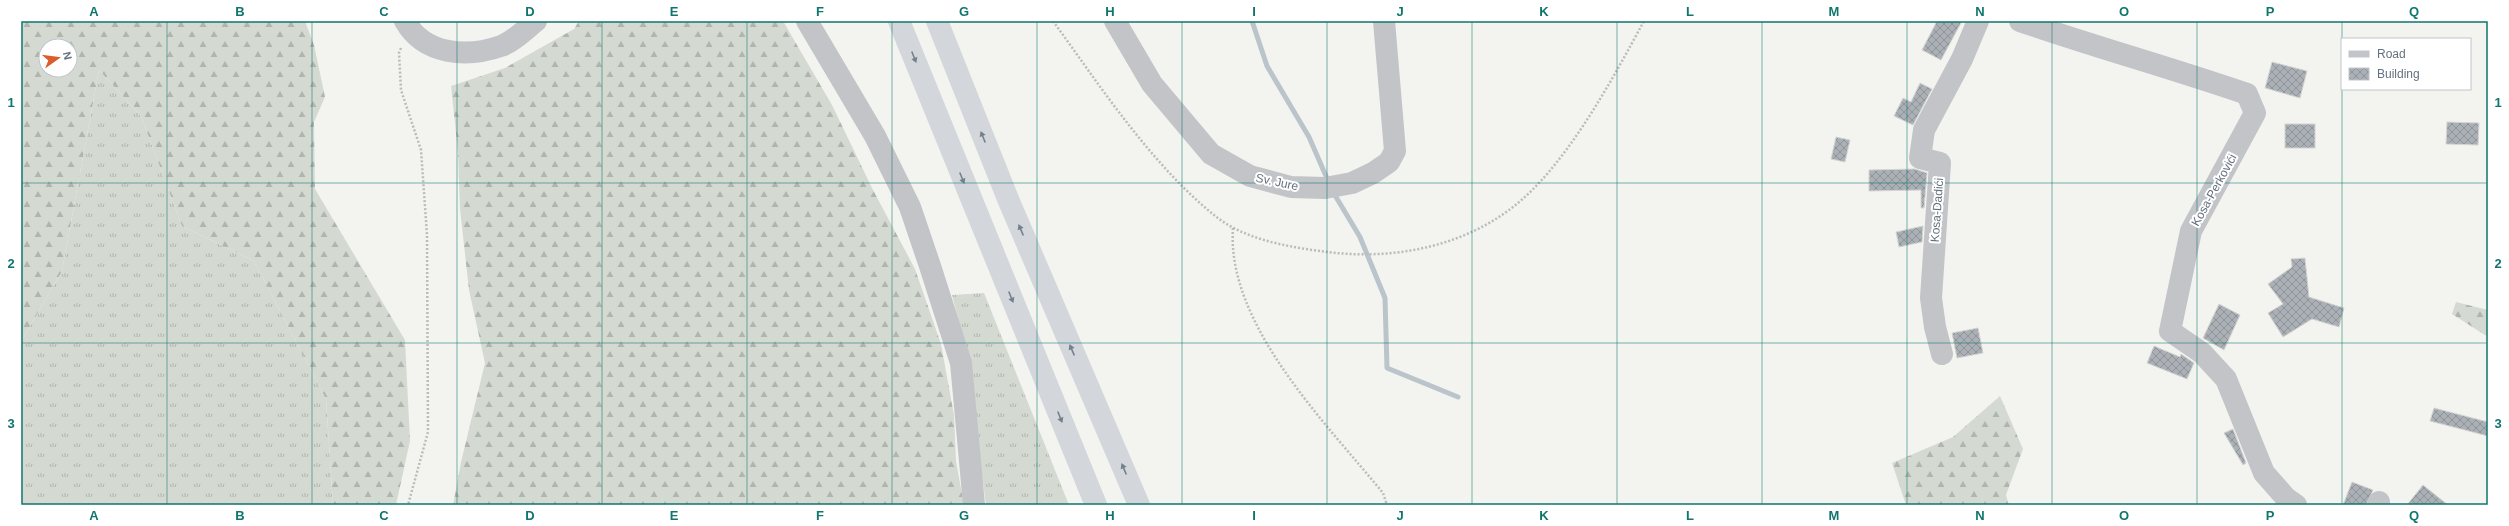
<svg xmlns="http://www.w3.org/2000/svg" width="2509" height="526" font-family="Helvetica,sans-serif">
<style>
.grass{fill:url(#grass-tufts)}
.forest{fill:url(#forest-firs);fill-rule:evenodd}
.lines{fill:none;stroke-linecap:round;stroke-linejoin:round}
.stream{stroke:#bac4ca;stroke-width:5}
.building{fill:url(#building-cross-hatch);stroke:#d5d5d3}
.path{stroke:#b9bbbd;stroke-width:2.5;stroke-dasharray:2 2;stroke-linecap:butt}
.minor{stroke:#c2c4c8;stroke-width:22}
.highway{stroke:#d3d7db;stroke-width:22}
.oneway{fill:#75808d}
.grid{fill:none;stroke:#0f766e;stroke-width:1;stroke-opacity:0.55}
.labels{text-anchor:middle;stroke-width:4;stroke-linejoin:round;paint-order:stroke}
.street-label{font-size:12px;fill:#64717f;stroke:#fff}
.neatline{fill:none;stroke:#0f766e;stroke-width:1.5}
.grid-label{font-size:13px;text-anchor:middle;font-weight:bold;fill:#0f766e}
</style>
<defs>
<pattern id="grass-tufts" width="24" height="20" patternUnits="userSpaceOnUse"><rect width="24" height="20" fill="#d4dad1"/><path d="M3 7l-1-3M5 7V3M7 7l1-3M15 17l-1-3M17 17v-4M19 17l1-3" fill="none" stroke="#b0b5af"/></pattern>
<pattern id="forest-firs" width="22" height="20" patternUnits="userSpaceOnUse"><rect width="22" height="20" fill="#d4dad1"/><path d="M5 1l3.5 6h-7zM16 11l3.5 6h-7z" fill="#b0b5af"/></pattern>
<pattern id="building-cross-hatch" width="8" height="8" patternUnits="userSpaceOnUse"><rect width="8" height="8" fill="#aab0b5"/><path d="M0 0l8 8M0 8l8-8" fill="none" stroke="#8e9498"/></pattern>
</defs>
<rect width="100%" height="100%" fill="#f3f4f0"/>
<!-- grass -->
<g class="grass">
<path d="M99 70 141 116 182 226 254 261 326 399 333 505H21V342L62 271Z"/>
<path d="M984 293 1069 505H986L965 347 952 295Z"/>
</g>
<!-- forest -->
<g class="forest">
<path d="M21 21H305L314 45 325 97 314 122 315 189 405 340 410 441 396 505H333L326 399 254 261 182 226 141 116 99 70 62 271 21 342ZM46 46H70V70H46Z"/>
<path d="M579 21H783L832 105 872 188 915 269 941 344 954 415 956 461 964 505H453L461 462 485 363 469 290 460 209 458 152 451 86 505 68 574 29Z"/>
<path d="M2456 302 2488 310V337L2452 314Z"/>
<path d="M2000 396 2023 449 2006 495 2009 505H1906L1892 463 1953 437Z"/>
</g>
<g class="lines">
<!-- stream -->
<g class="stream">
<path d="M1252 21 1267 66 1309 137 1329 183"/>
<path d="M1333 192 1360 237 1385 298 1387 368 1458 397"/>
</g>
</g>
<!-- building -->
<g class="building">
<path d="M1937 21H1962L1941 60 1922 50Z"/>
<path d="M2272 62 2307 71 2300 98 2265 88Z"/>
<path d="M1920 83 1932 89 1913 125 1894 116 1903 98 1911 102Z"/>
<path d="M2447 122 2479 123 2478 145 2446 144Z"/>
<rect x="2285" y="124" width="30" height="24"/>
<path d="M1836 137 1850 140 1845 162 1831 159Z"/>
<path d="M1915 169 1927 173 1924 208H1921V190L1869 191V170Z"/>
<path d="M1923 226 1922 242 1899 247 1896 232Z"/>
<path d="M2305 258 2309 297 2344 308 2339 327 2312 319 2283 337 2268 313 2283 304 2268 284 2292 267 2291 259Z"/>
<path d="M2219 304 2240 315 2224 350 2203 338Z"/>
<path d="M1978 328 1983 353 1957 358 1952 333Z"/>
<path d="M2154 346 2180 357 2181 354 2194 363 2187 379 2147 363Z"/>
<path d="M2434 408 2488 422V436L2430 421Z"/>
<path d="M2233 429 2246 463 2243 465 2224 433Z"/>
<path d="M2352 482 2373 490 2366 505H2343Z"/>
<path d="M2423 485 2448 505H2407Z"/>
</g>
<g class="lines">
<!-- path -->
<g class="path">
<path d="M1053 21C1100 86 1151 164 1214 215 1244 240 1289 247 1327 252 1391 260 1460 248 1513 207 1566 166 1612 80 1644 21"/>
<path d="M401 48 399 53 401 90 421 150 427 235 428 432 408 505"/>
<path d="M1233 228C1226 324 1326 423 1383 493L1387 505"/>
</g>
<!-- minor -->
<g class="minor">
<path d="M405 21C424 55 467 58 501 46 513 42 526 29 536 21"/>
<path d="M807 21 875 136 910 207 930 266 961 363 974 505"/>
<path d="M1115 21 1152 84 1211 154 1250 176 1291 187 1325 188 1352 183 1373 173 1389 162 1395 151 1384 21"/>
<path d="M2020 21C2095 47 2172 68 2247 94L2255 113 2191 231 2170 331 2202 353 2226 379 2264 473 2286 498 2296 505"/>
<path d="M1942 354 1935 327 1931 298 1940 163 1920 158 1924 130 1962 59 1978 21"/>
<path d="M2378 505 2379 502"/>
</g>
<!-- highway -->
<g class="highway">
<path d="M899 21 1096 505"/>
<path d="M937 21 1008 199 1139 505"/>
</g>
</g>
<!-- one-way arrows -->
<defs><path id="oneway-solid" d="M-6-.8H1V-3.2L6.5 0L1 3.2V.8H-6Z"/></defs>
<g class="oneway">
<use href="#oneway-solid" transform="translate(914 57) rotate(68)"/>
<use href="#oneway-solid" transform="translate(983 137) rotate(-112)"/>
<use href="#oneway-solid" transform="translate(962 178) rotate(68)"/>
<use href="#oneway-solid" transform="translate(1021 230) rotate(-113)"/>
<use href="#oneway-solid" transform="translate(1011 297) rotate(68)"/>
<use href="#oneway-solid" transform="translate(1072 350) rotate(-113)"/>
<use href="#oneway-solid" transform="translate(1060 417) rotate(68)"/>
<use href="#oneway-solid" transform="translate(1124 469) rotate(-113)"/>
</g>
<!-- grid -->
<path class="grid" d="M167 21V505M312 21V505M457 21V505M602 21V505M747 21V505M892 21V505M1037 21V505M1182 21V505M1327 21V505M1472 21V505M1617 21V505M1762 21V505M1907 21V505M2052 21V505M2197 21V505M2342 21V39M2342 39V89M2342 89V505M21 183H2488M21 343H2488"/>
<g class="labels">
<!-- street labels -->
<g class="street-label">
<text transform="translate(1277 182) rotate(12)" y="4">Sv. Jure</text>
<text transform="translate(2214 190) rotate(-61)" y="4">Kosa-Perkovići</text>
<text transform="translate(1937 210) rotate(-86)" y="4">Kosa-Dadići</text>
</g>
</g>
<!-- border -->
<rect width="2509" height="526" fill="none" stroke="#ffffff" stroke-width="44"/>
<!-- legend -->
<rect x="2341" y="38" width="130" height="52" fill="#ffffff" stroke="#c1c6cc"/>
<rect x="2349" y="51" width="20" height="6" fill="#c2c4c8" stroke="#c1c6cc"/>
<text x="2377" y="58" font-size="12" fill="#64717f">Road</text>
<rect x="2349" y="68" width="20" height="12" fill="url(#building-cross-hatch)" stroke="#c1c6cc"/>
<text x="2377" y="78" font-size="12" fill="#64717f">Building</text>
<!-- north arrow -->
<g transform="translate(58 58) rotate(76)"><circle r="19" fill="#ffffff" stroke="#c1c6cc"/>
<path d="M0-3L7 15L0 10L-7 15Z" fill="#da5d2a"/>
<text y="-6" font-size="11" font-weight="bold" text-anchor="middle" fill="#64717f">N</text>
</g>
<rect x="22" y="22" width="2465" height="482" class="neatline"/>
<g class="grid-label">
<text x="94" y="16">A</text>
<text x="240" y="16">B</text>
<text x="384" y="16">C</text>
<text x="530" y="16">D</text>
<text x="674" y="16">E</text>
<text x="820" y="16">F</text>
<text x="964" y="16">G</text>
<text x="1110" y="16">H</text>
<text x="1254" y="16">I</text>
<text x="1400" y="16">J</text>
<text x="1544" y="16">K</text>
<text x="1690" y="16">L</text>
<text x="1834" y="16">M</text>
<text x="1980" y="16">N</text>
<text x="2124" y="16">O</text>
<text x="2270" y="16">P</text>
<text x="2414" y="16">Q</text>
<text x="11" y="107">1</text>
<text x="2498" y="107">1</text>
<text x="11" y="268">2</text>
<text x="2498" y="268">2</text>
<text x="11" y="428">3</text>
<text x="2498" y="428">3</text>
<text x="94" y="520">A</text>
<text x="240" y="520">B</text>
<text x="384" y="520">C</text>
<text x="530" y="520">D</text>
<text x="674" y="520">E</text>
<text x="820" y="520">F</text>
<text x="964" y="520">G</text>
<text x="1110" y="520">H</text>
<text x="1254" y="520">I</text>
<text x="1400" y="520">J</text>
<text x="1544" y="520">K</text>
<text x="1690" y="520">L</text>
<text x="1834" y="520">M</text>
<text x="1980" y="520">N</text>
<text x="2124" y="520">O</text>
<text x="2270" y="520">P</text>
<text x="2414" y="520">Q</text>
</g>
</svg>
